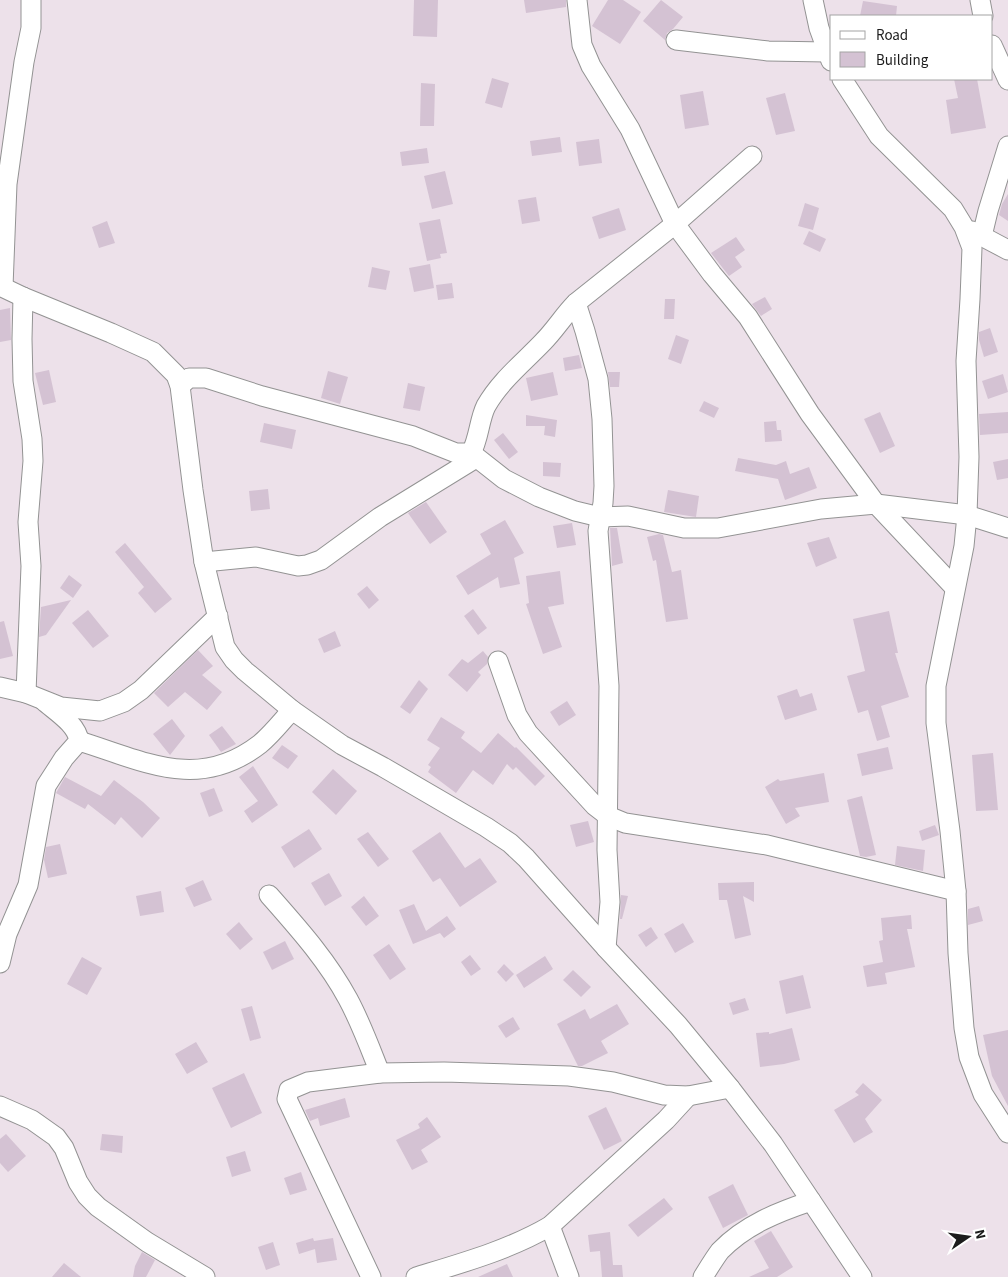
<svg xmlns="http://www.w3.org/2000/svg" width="1008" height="1277" font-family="'Source Sans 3',sans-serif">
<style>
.building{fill:#d4c2d3}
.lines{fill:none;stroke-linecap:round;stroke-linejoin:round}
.minor-casing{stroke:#939393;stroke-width:21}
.minor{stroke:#fff;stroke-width:19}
</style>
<rect width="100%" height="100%" fill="#ede1ea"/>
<!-- building -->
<g class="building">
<path d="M414 0H438L437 37 413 36Z"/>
<path d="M524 0H566V7L526 13Z"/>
<path d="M608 0H623L641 12 620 44 592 26Z"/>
<path d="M661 0 683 17 673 29 667 33 665 40 643 21Z"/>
<path d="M863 1 897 6 896 16H860Z"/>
<path d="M492 78 509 83 502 108 485 103Z"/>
<path d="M954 79H977L986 128 951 134 946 100 958 98Z"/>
<path d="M421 83 435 84 434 126H420Z"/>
<path d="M703 91 709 125 685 129 680 95Z"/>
<path d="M785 93 795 131 776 135 766 98Z"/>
<path d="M560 137 562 152 532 156 530 141Z"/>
<path d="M599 139 602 163 579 166 576 142Z"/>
<path d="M427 148 429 163 402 166 400 152Z"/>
<path d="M445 171 453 204 432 209 424 176Z"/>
<path d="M1008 194V221L999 215 1002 204Z"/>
<path d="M536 197 540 221 522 224 518 200Z"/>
<path d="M805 203 819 208 813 230 798 226Z"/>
<path d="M619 208 626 230 599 239 592 217Z"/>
<path d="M440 219 447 253 440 254 441 258 427 261 419 223Z"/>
<path d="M107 221 115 243 99 248 92 227Z"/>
<path d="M809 231 826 239 820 252 803 244Z"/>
<path d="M736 237 745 250 735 257 742 267 729 276 711 253Z"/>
<path d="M430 264 434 288 414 292 409 268Z"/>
<path d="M372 267 390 271 386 290 368 287Z"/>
<path d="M452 283 454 298 438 300 436 285Z"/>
<path d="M765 297 772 309 761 316 752 304Z"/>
<path d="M665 299H675L674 319H664Z"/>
<path d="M10 308 11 340 0 342V310Z"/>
<path d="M990 328 998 352 984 357 979 340V332Z"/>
<path d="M676 335 689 340 681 364 668 359Z"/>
<path d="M579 355 582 368 565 371 563 358Z"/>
<path d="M49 370 56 402 43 405 35 373Z"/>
<path d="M328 371 348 377 340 404 321 398Z"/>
<path d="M553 372 558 395 531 401 526 378Z"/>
<path d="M608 372H620L619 387H610Z"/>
<path d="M1003 374 1008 392 988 399 982 381Z"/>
<path d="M408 383 425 387 420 411 403 408Z"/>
<path d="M704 401 719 408 714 418 699 411Z"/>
<path d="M880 412 895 446 880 453 864 419Z"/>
<path d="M1008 412V433L980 435 979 414Z"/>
<path d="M526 415 557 420 555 437 544 435 545 426H526Z"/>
<path d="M776 421 777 430H781L782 441 765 442 764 422Z"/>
<path d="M264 423 296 430 292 449 260 442Z"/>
<path d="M503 433 518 452 509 459 494 440Z"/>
<path d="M738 458 776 465 786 461 790 474 809 467 817 488 785 500 778 479 735 471Z"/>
<path d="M1008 459V478L997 480 993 462Z"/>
<path d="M543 462 561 463 560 477 543 476Z"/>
<path d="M268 489 270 509 251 511 249 491Z"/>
<path d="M668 490 699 496 696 517 664 512Z"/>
<path d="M426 502 447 532 430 544 408 513Z"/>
<path d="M505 520 524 553 514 558 520 584 500 588 498 577 468 595 456 576 491 554 480 534Z"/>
<path d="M572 523 576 545 557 548 553 526Z"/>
<path d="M610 528H617L623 563 612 566Z"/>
<path d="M659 534 663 535 672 572 681 570 688 619 666 622 656 560 653 561 647 537Z"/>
<path d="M829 537 837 558 816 567 807 543Z"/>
<path d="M125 543 172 599 155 613 138 593 144 587 115 552Z"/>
<path d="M560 571 564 604 548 607 562 647 543 654 526 604 529 603 526 576Z"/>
<path d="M69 575 82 585 73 598 60 588Z"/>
<path d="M367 586 379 600 369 609 357 594Z"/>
<path d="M71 600 46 635 39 637 41 607Z"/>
<path d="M473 609 487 628 478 635 464 616Z"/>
<path d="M88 610 109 636 93 648 72 623Z"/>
<path d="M889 611 898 653H895L909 697 881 706 890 737 877 741 868 710 858 713 847 676 865 671 853 619Z"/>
<path d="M4 621 13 656 0 659V622Z"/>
<path d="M335 631 341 646 324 653 318 639Z"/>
<path d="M198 650 213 666 202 675 222 692 207 710 185 692 168 707 154 693Z"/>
<path d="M483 651 488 657 487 664 478 672 481 675 467 692 448 675 462 659 468 663Z"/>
<path d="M419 680 428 689 410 714 400 707Z"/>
<path d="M797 689 800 697 812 693 817 710 785 720 777 696Z"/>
<path d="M567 701 576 715 559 726 550 712Z"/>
<path d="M441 717 465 732 461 738 481 753 498 733 515 748 516 747 545 776 535 786 516 767 513 770 507 764 493 785 473 770 456 793 428 772 431 767 428 765 440 748 427 740Z"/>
<path d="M172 719 185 736 170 755 153 734Z"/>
<path d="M222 726 236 744 221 752 209 735Z"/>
<path d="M282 745 298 756 288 769 272 758Z"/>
<path d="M888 747 893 769 862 776 857 754Z"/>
<path d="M993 753 998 810 976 811 972 755Z"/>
<path d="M253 766 278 805 252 823 244 811 258 801 239 777Z"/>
<path d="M333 769 357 791 336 815 312 792Z"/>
<path d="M824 773 829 802 795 808 800 816 786 824 765 787 778 779 780 781Z"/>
<path d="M65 777 101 796 114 780 143 802 160 818 142 838 121 817 115 825 88 804 85 809 56 793Z"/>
<path d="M214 788 223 811 209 817 200 793Z"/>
<path d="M862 796 876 855 866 857 860 856 847 800Z"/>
<path d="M588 821 594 842 576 847 570 825Z"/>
<path d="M935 825 939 835 922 841 919 831Z"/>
<path d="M309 829 322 849 294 868 281 847Z"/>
<path d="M368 832 389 859 378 867 357 839Z"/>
<path d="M440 832 465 868 480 858 497 882 460 907 440 878 433 882 412 851Z"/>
<path d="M60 844 67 874 48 878 44 860 46 847Z"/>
<path d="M897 846 925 850 923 871 895 865Z"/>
<path d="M329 873 342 896 325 906 311 883Z"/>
<path d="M203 880 212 900 194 907 185 888Z"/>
<path d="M754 882V902L743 896 751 935 735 939 727 900H719L718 883Z"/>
<path d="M161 891 164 912 140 916 136 896Z"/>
<path d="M621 895 628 896 622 919H620Z"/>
<path d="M364 896 379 916 366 926 351 907Z"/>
<path d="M414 904 426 931 447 916 456 929 444 938 440 933 413 944 399 910Z"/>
<path d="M979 906 983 921 968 925V909Z"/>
<path d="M911 915 912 929H907L915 967 885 973 887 984 867 987 863 966 883 962 879 941 883 940 881 918Z"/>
<path d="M239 922 253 939 240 950 226 934Z"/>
<path d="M683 923 694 942 675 953 664 934Z"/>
<path d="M651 927 658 938 646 947 638 935Z"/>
<path d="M285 941 294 959 272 970 263 952Z"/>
<path d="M389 944 406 969 390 980 373 955Z"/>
<path d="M470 955 481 969 471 976 461 962Z"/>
<path d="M545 956 553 969 524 988 516 975Z"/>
<path d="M82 957 102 968 87 995 67 984Z"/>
<path d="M504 964 514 974 506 982 497 972Z"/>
<path d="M573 970 591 987 581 997 563 980Z"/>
<path d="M803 975 811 1008 786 1014 779 981Z"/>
<path d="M745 998 749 1010 733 1015 729 1003Z"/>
<path d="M617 1004 629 1024 601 1041 608 1053 582 1066H578L557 1024 585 1009 590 1019Z"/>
<path d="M252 1006 261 1038 250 1041 241 1009Z"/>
<path d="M513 1017 520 1029 506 1038 498 1026Z"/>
<path d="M792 1028 800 1060 784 1064 760 1067 756 1033 769 1032V1034Z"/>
<path d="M1008 1030V1106L992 1076 983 1035Z"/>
<path d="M196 1042 208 1062 187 1074 175 1054Z"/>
<path d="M244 1073 262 1113 231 1128 212 1088Z"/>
<path d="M863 1083 882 1100 865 1119 873 1132 854 1143 834 1110 859 1095 855 1092Z"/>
<path d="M345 1098 350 1117 320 1126 318 1118 310 1121 305 1110Z"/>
<path d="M606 1107 622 1141 604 1150 588 1116Z"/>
<path d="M427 1117 441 1137 421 1150 428 1162 412 1170 396 1140 420 1128 418 1124Z"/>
<path d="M6 1134 26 1156 8 1172 0 1163V1139Z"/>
<path d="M102 1134 123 1136 122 1153 100 1150Z"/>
<path d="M245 1151 251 1171 232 1177 226 1157Z"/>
<path d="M301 1172 307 1190 290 1195 284 1178Z"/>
<path d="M733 1184 748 1215 723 1228 708 1197Z"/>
<path d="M664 1198 673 1209 638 1237 628 1225Z"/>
<path d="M771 1231 793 1267 777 1277H749L769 1268 754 1241Z"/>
<path d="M610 1232 613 1265H622L623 1277H602L600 1251 590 1252 588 1235Z"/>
<path d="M313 1238 314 1241 333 1238 337 1260 317 1263 315 1249 299 1254 296 1243Z"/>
<path d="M273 1242 280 1265 266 1270 258 1247Z"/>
<path d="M142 1252 155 1260 146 1277H133L135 1266Z"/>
<path d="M64 1263 81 1277H52Z"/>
<path d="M507 1264 513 1277H478Z"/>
</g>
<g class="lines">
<defs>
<g id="minor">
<path d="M577 0 582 45 591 66 630 129 675 224 712 274 748 317 810 414 876 504 955 588"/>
<path d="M813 0 819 28 831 61"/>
<path d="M980 0 983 16"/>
<path d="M676 40 768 51 827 52"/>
<path d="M992 45 1008 80"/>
<path d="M842 79 879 136 953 209 964 227 972 248 970 299 966 361 969 457 967 515 964 546 936 686V723L950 831 956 891 958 953 964 1028 969 1057 983 1094 1008 1133"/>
<path d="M972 231 1008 250"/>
<path d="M982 236 988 211 1008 146"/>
<path d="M0 286 23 297 111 333 153 352 176 375 180 386 193 490 204 562 225 647 234 660 245 671 292 710 342 745 383 767 486 827 510 843 526 858 606 948 678 1025 730 1088 773 1144 862 1277"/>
<path d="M3 287 7 184 24 62 31 28V0"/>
<path d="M23 297 22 339 23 381 32 439 33 461 28 522 31 566 26 693"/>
<path d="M576 303 585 331 598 379 602 419 604 486 603 503 598 531 609 686 607 850 610 902 606 948"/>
<path d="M180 386 189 378H206L262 396 413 436 456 453H471L504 479 539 497 575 511 600 517 628 516 684 528H718L821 509 876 504 967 515 1008 528"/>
<path d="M471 453C479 439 479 420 486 406 500 381 524 362 543 342 555 330 564 315 576 303L675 224 752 156"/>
<path d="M204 562 256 557 298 566 307 565 321 560 380 517 476 458"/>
<path d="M498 661 517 715 528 733 595 806 608 816 625 823 767 845 956 891"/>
<path d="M0 687 26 693 61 707 100 711 124 702 141 690 218 616"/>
<path d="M79 741C144 761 198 792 260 744 272 734 282 721 292 710"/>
<path d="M269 895C298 928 327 960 348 999 361 1023 370 1048 380 1073"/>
<path d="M0 963 7 934 28 885 46 786 64 758 79 741C77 724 55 711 44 701"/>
<path d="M0 1106 32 1120 56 1137 64 1148 78 1182 87 1196 98 1207 147 1242 205 1277"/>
<path d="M550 1226 569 1277"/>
<path d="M371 1277 287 1099 289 1090 308 1082 380 1073 444 1072 569 1076 613 1082 664 1095 688 1096 730 1088"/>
<path d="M416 1277C462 1263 509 1250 550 1226L666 1120 688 1096"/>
<path d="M703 1277C708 1269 714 1259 720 1251 745 1225 778 1212 811 1201"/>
</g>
</defs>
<!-- minor casing -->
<use href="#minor" class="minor-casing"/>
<!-- minor -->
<use href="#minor" class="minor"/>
</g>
<!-- legend -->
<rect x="830" y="15" width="162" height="65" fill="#ffffff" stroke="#a4a4a4"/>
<rect x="840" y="31" width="25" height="8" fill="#ffffff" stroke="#a4a4a4"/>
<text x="876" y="40" font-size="15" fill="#1c1c1c">Road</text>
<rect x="840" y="52" width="25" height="15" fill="#d4c2d3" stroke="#a4a4a4"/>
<text x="876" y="65" font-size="15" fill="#1c1c1c">Building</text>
<!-- north arrow -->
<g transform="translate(968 1237) rotate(77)" stroke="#ffffff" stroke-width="4" paint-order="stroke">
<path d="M0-4L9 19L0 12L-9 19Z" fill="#1c1c1c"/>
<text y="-8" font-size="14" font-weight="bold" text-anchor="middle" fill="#1c1c1c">N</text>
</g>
</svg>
